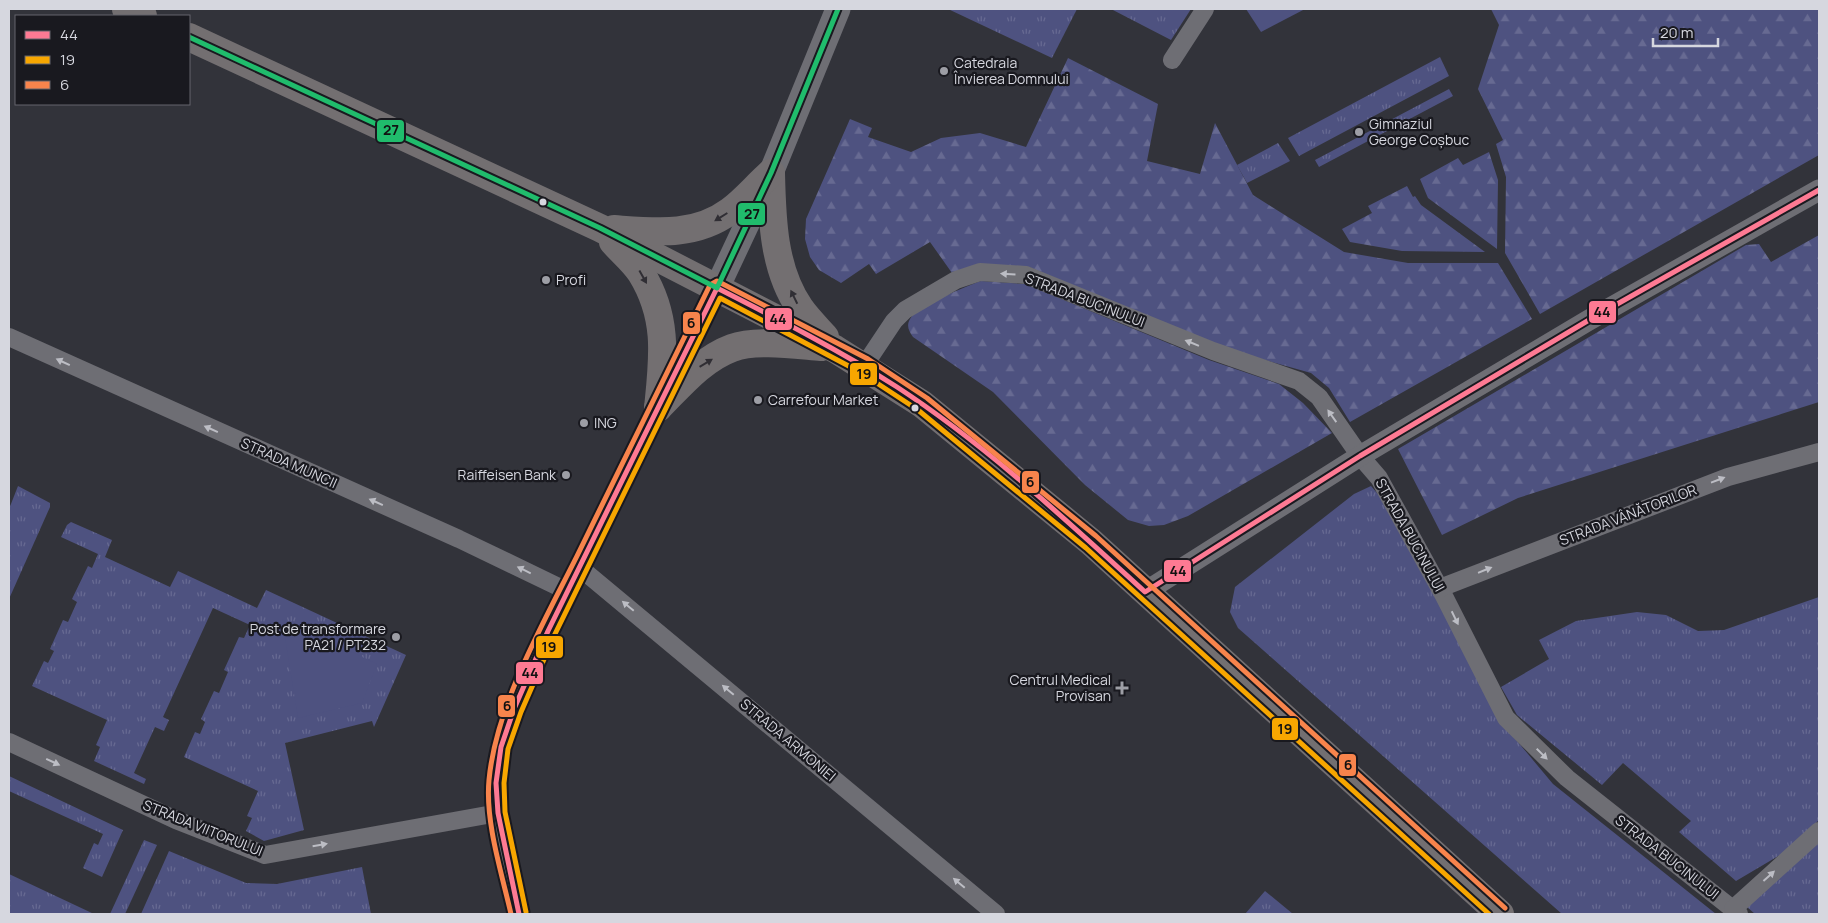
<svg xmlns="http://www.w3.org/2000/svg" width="1828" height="923" font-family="Manrope,sans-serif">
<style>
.grass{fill:url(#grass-tufts)}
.forest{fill:url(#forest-firs)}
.green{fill:#4e5280}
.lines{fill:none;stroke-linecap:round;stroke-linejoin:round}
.minor{stroke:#6e6e74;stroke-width:18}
.tertiary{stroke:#6e6e74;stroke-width:21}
.secondary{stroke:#6e6e74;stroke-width:25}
.primary{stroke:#736f71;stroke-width:28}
.bus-1-casing{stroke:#19191f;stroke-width:9}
.bus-2-casing{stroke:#19191f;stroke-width:9}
.bus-3-casing{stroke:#19191f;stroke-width:9}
.bus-4-casing{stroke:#19191f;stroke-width:9}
.bus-1{stroke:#fe7a93;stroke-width:5}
.bus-2{stroke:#f7a600;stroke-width:5}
.bus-3{stroke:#f8844c;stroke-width:5}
.bus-4{stroke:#20bc6c;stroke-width:5}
.oneway{fill:#302e34}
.oneway2{fill:#bcbdc4}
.poi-dot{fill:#9d9ea5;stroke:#19191f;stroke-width:2}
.bus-dot{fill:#d6d7df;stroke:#19191f;stroke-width:2}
.labels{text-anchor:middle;stroke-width:4.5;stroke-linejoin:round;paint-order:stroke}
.poi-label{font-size:14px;fill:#d6d7df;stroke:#19191f;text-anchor:start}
.street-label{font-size:14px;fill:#d6d7df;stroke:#19191f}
.line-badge{stroke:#19191f;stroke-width:2}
.pale-badge-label{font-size:14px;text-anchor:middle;font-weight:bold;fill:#111}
</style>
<defs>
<pattern id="grass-tufts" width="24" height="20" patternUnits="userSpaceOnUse" patternTransform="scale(1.25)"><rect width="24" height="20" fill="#4e5280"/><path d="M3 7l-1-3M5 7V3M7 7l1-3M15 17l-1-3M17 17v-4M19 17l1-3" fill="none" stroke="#676a92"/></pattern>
<pattern id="forest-firs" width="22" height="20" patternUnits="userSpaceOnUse" patternTransform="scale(1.25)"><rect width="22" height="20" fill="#4e5280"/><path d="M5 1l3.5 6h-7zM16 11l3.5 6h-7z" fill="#676a92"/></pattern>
</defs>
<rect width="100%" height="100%" fill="#32333a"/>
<!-- grass -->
<g class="grass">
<path d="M948 9H1077L1052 58Z"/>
<path d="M1111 9H1191L1171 40Z"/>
<path d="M1440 57 1449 76 1299 156 1288 138Z"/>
<path d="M1449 89 1453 96 1319 167 1315 160Z"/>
<path d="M1278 143 1290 161 1247 183 1237 165Z"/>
<path d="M18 486 50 503V507L9 599V509Z"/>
<path d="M1371 486 1383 500 1507 729 1553 784 1716 914H1562L1238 628 1230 612 1235 587 1354 494Z"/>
<path d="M71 522 112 540 105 557 170 587 178 571 257 608 266 590 406 655 374 727 372 721 285 743 304 830 264 841 246 831 252 818 247 816 258 791 184 757 195 732 200 734 205 722 201 719 214 691 219 693 228 672 224 670 239 637 244 638 250 625 213 608 163 717 169 720 164 731 155 727 134 773 146 779 144 784 94 761 100 747 96 745 107 720 32 686 44 661 48 663 54 651 50 649 63 620 68 622 77 602 72 599 88 566 92 568 98 554 61 537 67 525Z"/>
<path d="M1819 597V820L1787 851 1736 881 1679 832 1691 821 1623 763 1602 785 1517 715 1501 687 1549 659 1539 640 1576 621 1637 612 1666 615 1698 631 1724 630Z"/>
<path d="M9 776 123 830 102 877 83 868 94 843 98 845 103 834 9 791Z"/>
<path d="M144 840 157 845 125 914H110Z"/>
<path d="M1819 840V914H1755L1747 907Z"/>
<path d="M169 851 246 883 277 884 362 867 371 914H141Z"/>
<path d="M9 874 94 914H9Z"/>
<path d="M1265 891 1293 914H1245Z"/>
</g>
<!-- forest -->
<g class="forest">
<path d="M1491 9H1819V155L1540 314 1505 253 1506 177 1496 144 1503 140 1478 89 1499 25Z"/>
<path d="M1068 58 1158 104 1147 161 1200 174 1215 123 1253 195 1344 252 1408 263H1498L1532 319 1350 422 1329 388 1311 373 1222 348 1029 267 978 264 952 273 930 242 876 274 869 264 841 283 819 270 810 257 805 239 806 219 850 119 872 128 868 137 911 152 941 138 980 133 1026 147Z"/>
<path d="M1489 152 1498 180 1497 249 1428 198 1420 179 1458 158 1463 165Z"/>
<path d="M1407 186 1413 197 1415 196 1421 205 1485 252 1402 251 1350 242 1342 229 1372 213 1368 206Z"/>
<path d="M1819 235V402L1518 498 1442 535 1398 449 1746 245 1759 244 1771 262Z"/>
<path d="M981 281 1025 284 1209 360 1279 384 1303 403 1332 433 1188 516 1164 525 1149 526 1128 520 1085 485 993 392 913 337C909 331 906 326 910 319 917 306 967 286 981 281Z"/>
</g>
<!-- green -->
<g class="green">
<path d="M1246 9H1305L1261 32Z"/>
<path d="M282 619 377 664 362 703 298 718Z"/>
</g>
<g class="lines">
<!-- minor -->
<g class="minor">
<path d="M1172 60 1205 9"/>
<path d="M9 337 459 539 567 591"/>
<path d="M864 366 894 321 905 310 956 280 980 272 1026 275 1213 351 1299 381 1319 397 1360 456 1379 478 1444 596 1506 718 1567 778 1739 914"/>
<path d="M579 567 996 914"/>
<path d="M1440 588 1728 477 1819 452"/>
<path d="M9 742 176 820 265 855 498 813"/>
<path d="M1733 909 1819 831"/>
</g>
<!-- tertiary -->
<g class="tertiary">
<path d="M1145 592 1360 456 1589 320 1819 190"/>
<path d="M519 914 504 850 498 813 496 783 501 747 514 709 548 631 717 288"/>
</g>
<!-- secondary -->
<path class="secondary" d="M717 288 771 173 838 9"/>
<!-- primary -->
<g class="primary">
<path d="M126 9 143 16"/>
<path d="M189 37 600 228 835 349 922 404 1091 542 1500 914"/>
<path d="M771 173C772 218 773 269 800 308 807 318 817 328 825 337"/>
<path d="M614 229C655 232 695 237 730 211 745 200 757 185 771 173"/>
<path d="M613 242C622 252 634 262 641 273 669 318 663 359 658 408"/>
<path d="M658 408C680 386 702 359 732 348 756 339 796 345 821 347"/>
</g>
<defs>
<path id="bus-1" d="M519 914 498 813 496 783 501 747 514 709 548 631 717 288C778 319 839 350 897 387 986 445 1066 520 1145 592L1360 456 1589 320 1819 190"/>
<path id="bus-2" d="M526 912 505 812 504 783 508 749 521 712 555 634 720 298 860 372 918 410 1086 548 1489 914"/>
<path id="bus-3" d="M511 914C502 874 485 822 489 780 496 705 543 624 577 556 621 466 666 375 710 285L717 281 868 359 927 398 1096 536 1505 908"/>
<path id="bus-4" d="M189 37 600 228 717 288 771 173 838 9"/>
</defs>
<!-- bus-1 casing -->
<use href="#bus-1" class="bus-1-casing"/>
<!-- bus-2 casing -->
<use href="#bus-2" class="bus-2-casing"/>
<!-- bus-3 casing -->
<use href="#bus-3" class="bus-3-casing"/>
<!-- bus-4 casing -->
<use href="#bus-4" class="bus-4-casing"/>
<!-- bus-1 -->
<use href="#bus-1" class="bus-1"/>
<!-- bus-2 -->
<use href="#bus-2" class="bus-2"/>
<!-- bus-3 -->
<use href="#bus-3" class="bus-3"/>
<!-- bus-4 -->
<use href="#bus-4" class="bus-4"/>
</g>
<!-- one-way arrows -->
<defs><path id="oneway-solid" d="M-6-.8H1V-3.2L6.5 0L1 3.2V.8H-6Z" transform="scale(1.25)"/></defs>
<g class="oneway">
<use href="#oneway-solid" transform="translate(721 217) rotate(148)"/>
<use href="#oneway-solid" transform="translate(643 277) rotate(61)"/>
<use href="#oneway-solid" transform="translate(794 297) rotate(-116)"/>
<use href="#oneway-solid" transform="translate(706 363) rotate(-31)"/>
</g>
<g class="oneway2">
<use href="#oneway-solid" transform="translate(1008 274) rotate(-177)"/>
<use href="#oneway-solid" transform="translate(1192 343) rotate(-158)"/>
<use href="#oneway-solid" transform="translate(63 362) rotate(-155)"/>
<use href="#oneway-solid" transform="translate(1332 416) rotate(-125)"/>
<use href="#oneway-solid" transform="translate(211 429) rotate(-156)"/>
<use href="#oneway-solid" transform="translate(1718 480) rotate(-21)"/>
<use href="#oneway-solid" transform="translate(376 502) rotate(-156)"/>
<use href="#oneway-solid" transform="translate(524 570) rotate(-154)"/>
<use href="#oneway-solid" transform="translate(1485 570) rotate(-22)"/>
<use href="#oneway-solid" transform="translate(628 606) rotate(-140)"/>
<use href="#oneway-solid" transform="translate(1455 618) rotate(64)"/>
<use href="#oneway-solid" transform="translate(728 690) rotate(-140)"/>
<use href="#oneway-solid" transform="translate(1542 754) rotate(45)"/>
<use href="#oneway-solid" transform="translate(53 762) rotate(25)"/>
<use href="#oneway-solid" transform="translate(320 845) rotate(-10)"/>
<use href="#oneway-solid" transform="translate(1769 876) rotate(-42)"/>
<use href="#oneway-solid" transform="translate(959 883) rotate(-140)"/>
</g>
<!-- markers -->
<g class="poi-dot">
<circle cx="944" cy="71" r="5"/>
<circle cx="1359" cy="132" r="5"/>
<circle cx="546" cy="280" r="5"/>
<circle cx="758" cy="400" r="5"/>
<circle cx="584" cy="423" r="5"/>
<circle cx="566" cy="475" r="5"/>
<circle cx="396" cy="637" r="5"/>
<path d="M1119.5 680.5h5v5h5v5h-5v5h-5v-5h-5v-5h5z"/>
</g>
<g class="bus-dot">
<circle cx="543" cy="202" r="4.5"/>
<circle cx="915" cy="408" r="4.5"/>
</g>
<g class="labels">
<!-- poi labels -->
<g class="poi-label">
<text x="954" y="68">Catedrala<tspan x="954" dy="16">Învierea Domnului</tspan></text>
<text x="1369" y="129">Gimnaziul<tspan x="1369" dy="16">George Coșbuc</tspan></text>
<text x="556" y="285">Profi</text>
<text x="768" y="405">Carrefour Market</text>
<text x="594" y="428">ING</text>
<text x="556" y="480" text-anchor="end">Raiffeisen Bank</text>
<text x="386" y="634" text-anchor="end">Post de transformare<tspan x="386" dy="16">PA21 / PT232</tspan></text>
<text x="1111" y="685" text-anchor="end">Centrul Medical<tspan x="1111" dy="16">Provisan</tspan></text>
</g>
<!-- street labels -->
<g class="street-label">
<text transform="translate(1085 300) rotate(21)" y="5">STRADA BUCINULUI</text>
<text transform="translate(289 463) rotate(24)" y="5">STRADA MUNCII</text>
<text transform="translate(1628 515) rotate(-21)" y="5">STRADA VÂNĂTORILOR</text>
<text transform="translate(1410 535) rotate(61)" y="5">STRADA BUCINULUI</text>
<text transform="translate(788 740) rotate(40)" y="5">STRADA ARMONIEI</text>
<text transform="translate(203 828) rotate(22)" y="5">STRADA VIITORULUI</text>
<text transform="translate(1667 857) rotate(38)" y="5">STRADA BUCINULUI</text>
</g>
</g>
<g class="line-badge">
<rect x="376" y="119" width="29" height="24" rx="5" fill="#20bc6c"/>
<rect x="737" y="202" width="29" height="24" rx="5" fill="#20bc6c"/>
<rect x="1588" y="300" width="29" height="24" rx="5" fill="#fe7a93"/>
<rect x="764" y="307" width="29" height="24" rx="5" fill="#fe7a93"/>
<rect x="682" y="311" width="19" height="24" rx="5" fill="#f8844c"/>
<rect x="849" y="362" width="29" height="24" rx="5" fill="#f7a600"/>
<rect x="1021" y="470" width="19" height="24" rx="5" fill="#f8844c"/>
<rect x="1163" y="559" width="29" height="24" rx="5" fill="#fe7a93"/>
<rect x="535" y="635" width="29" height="24" rx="5" fill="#f7a600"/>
<rect x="515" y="661" width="29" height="24" rx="5" fill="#fe7a93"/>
<rect x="497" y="694" width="19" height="24" rx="5" fill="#f8844c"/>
<rect x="1271" y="717" width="28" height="24" rx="5" fill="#f7a600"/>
<rect x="1338" y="753" width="19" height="24" rx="5" fill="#f8844c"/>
</g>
<g class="pale-badge-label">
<text x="391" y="135">27</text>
<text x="752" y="219">27</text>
<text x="1602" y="317">44</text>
<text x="778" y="324">44</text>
<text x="691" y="328">6</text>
<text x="864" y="379">19</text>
<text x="1030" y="487">6</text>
<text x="1178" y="576">44</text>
<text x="549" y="652">19</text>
<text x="530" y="678">44</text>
<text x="507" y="711">6</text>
<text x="1285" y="734">19</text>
<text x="1348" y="770">6</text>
</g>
<!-- border -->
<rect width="1828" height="923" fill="none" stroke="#d6d7df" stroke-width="20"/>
<!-- legend -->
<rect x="15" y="15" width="175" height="90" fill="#19191f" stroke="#65656c"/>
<rect x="25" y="31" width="25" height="8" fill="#fe7a93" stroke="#65656c"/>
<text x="60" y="40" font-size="15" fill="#d6d7df">44</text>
<rect x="25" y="56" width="25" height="8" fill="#f7a600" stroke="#65656c"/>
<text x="60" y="65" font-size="15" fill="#d6d7df">19</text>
<rect x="25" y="81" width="25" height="8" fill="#f8844c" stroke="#65656c"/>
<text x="60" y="90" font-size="15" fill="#d6d7df">6</text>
<!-- scale -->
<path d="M1653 38v8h65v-8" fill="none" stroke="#d6d7df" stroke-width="2.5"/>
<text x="1660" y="38" font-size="15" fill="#d6d7df" stroke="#19191f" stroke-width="4" paint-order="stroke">20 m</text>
</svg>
